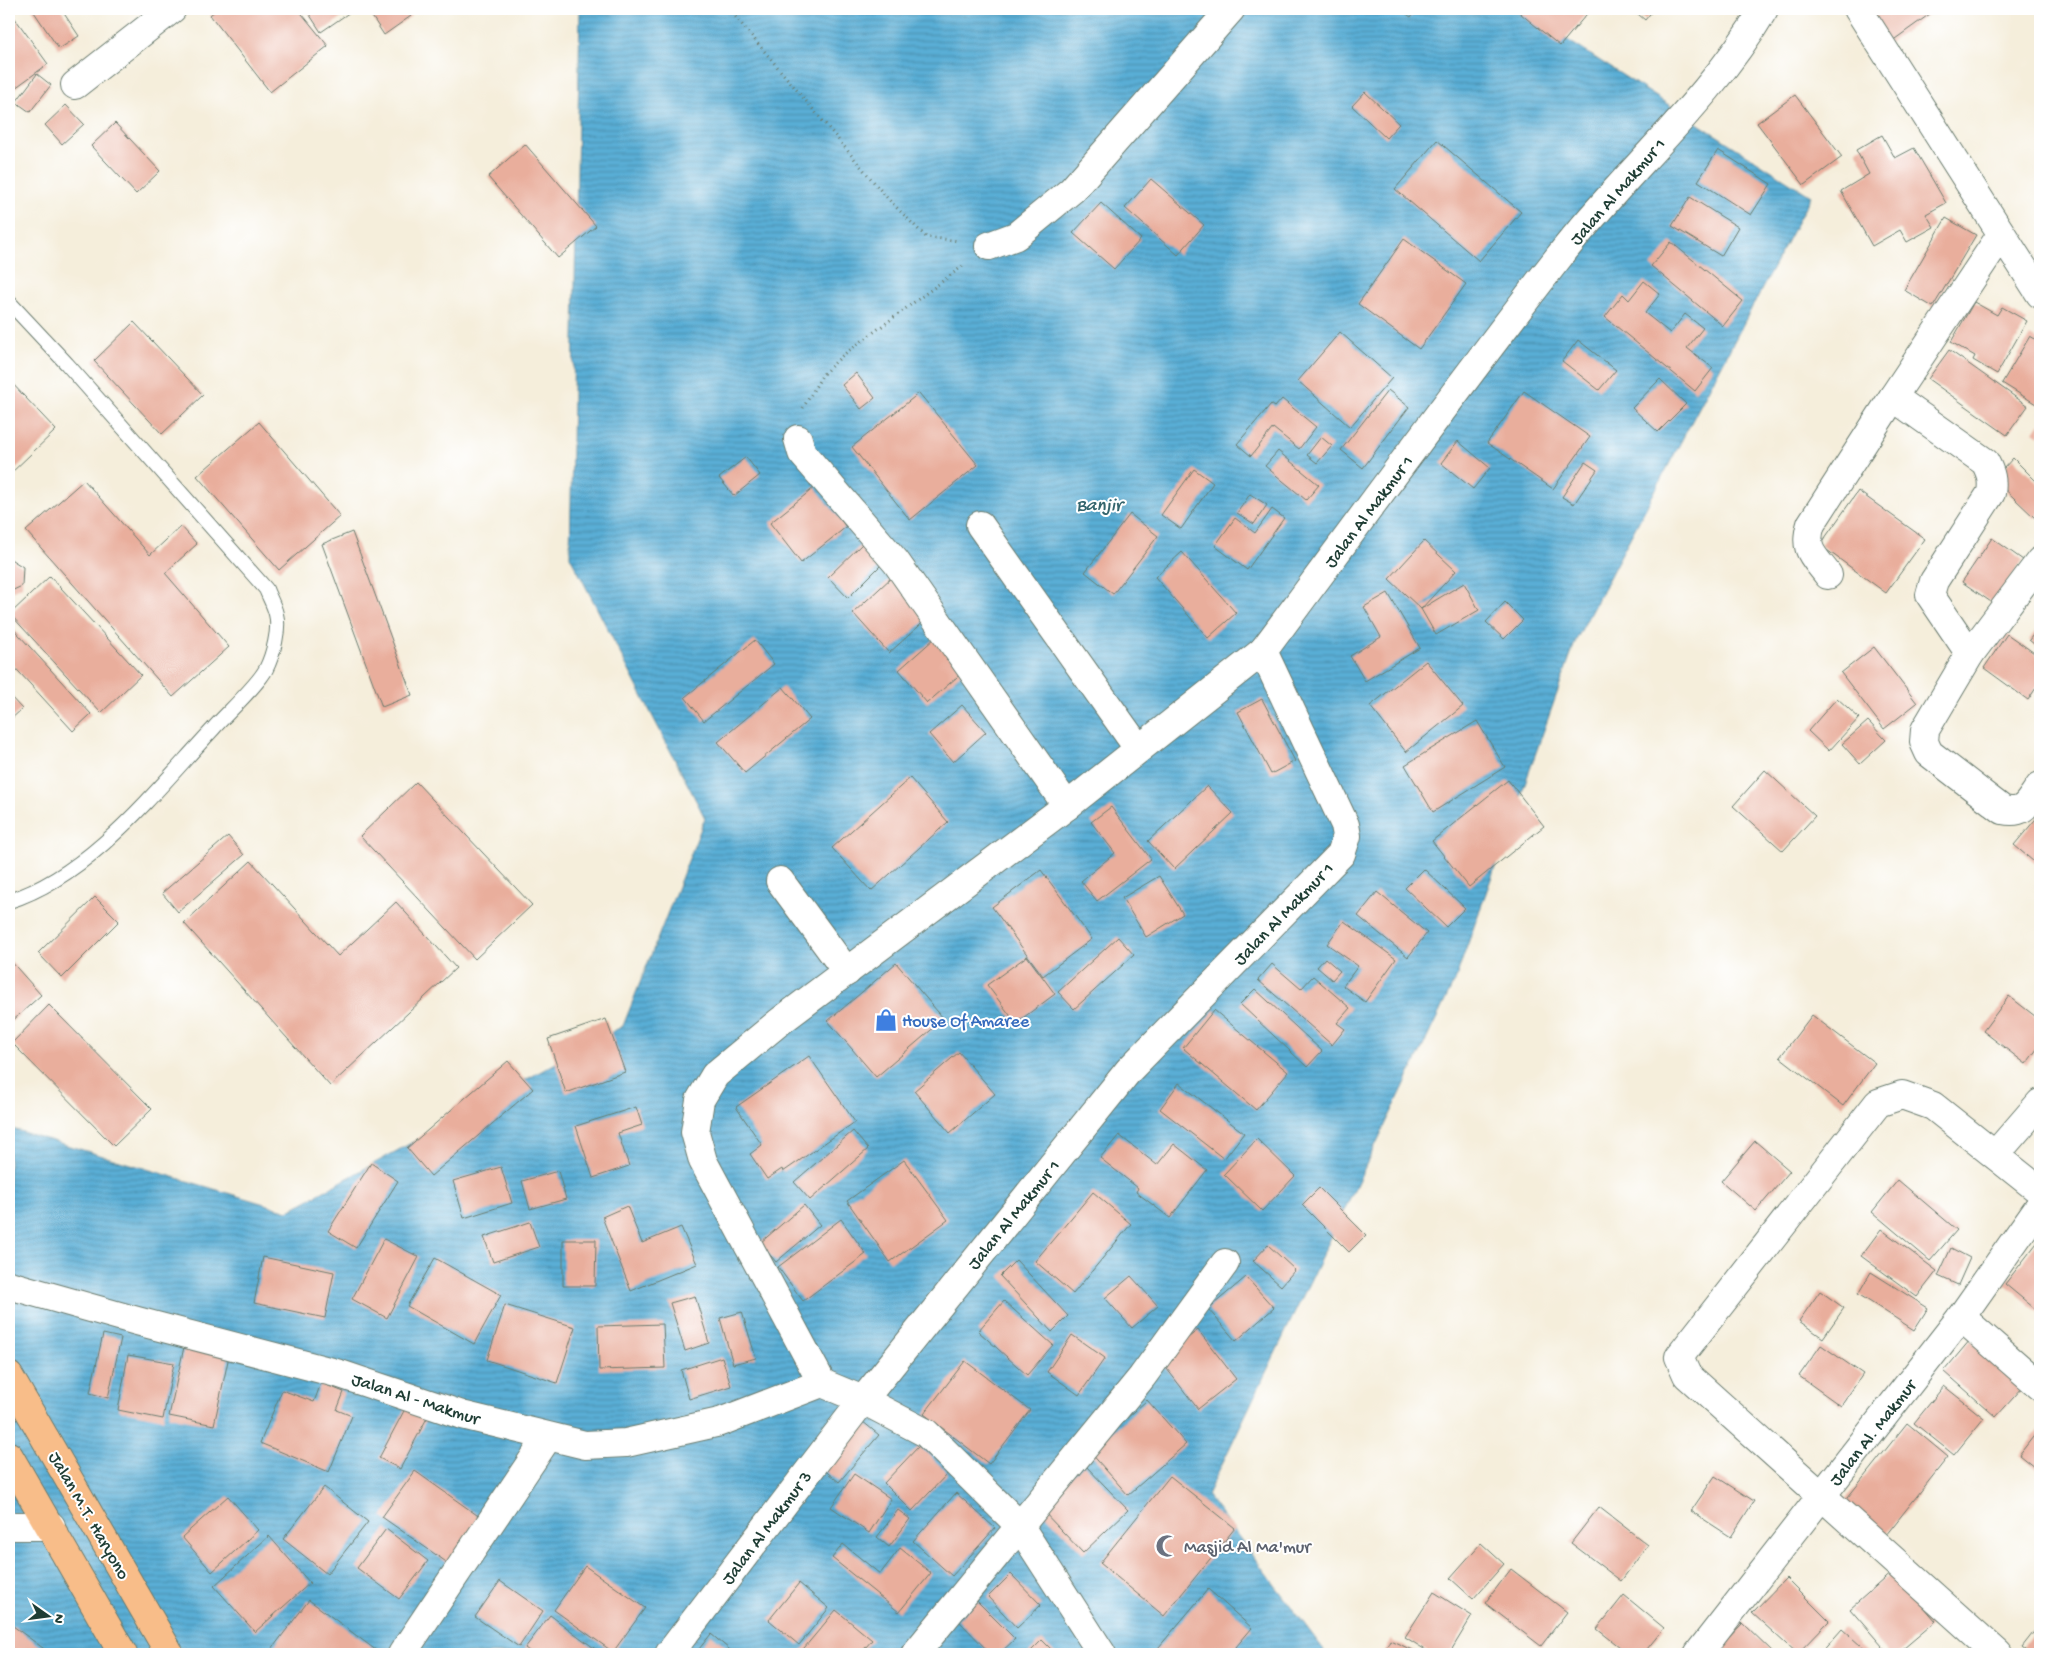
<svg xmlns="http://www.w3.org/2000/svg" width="2049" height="1663" font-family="'Gochi Hand',sans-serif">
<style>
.water{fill:url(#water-rules);stroke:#3c7685}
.building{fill:#e9ae9c}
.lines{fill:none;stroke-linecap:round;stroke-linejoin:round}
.service-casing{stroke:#6a7b6e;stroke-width:16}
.minor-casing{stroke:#6a7b6e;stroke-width:30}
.primary-casing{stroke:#6a7b6e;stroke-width:30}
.path{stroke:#6a7b6e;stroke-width:3;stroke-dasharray:1 4;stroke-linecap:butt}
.service{stroke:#fff;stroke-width:14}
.minor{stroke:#fff;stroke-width:28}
.primary{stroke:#f8bd89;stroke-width:28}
.labels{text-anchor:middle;stroke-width:4;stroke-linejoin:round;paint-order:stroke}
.street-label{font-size:18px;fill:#1f3d34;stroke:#fff}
.shop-label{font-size:18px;fill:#366cbe;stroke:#fff;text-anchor:start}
.worship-label{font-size:18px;fill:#5b616d;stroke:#fff;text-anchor:start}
.water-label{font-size:19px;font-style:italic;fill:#34656d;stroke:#fff}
</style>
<defs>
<pattern id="water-rules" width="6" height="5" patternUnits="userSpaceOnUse" patternTransform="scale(1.25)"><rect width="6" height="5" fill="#5aaed6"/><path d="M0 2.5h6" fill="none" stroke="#4a8fae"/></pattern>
</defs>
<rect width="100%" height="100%" fill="#fff"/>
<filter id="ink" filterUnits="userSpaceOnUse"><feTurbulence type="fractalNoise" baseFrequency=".02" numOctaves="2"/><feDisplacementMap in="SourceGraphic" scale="10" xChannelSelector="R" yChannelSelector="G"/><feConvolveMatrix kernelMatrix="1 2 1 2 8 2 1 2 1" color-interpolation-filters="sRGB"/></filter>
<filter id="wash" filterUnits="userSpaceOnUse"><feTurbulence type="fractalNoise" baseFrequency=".0096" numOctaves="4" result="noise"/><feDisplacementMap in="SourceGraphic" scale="20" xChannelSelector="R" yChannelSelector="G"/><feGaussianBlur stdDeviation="1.12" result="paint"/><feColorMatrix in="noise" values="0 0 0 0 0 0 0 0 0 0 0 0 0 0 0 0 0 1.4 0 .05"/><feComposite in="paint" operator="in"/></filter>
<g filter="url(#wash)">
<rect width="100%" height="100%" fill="#f5eedb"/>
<!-- water -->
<path class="water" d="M580 9H1519L1811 196 1576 640 1455 980 1207 1495 1327 1654H9V1128L288 1211 623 1026 705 818 570 556Z"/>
<g id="blocks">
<!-- building -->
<g class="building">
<path d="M32 9H61L79 36 59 49Z"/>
<path d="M217 9H298L328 46 270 92 210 15Z"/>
<path d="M306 9H352L353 10 321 32Z"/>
<path d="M380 9H406L411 16 384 35 371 15Z"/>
<path d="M1399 9H1417L1411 17Z"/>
<path d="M1515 9H1591L1560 46Z"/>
<path d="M1632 9H1654L1645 20Z"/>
<path d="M1864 9H1933L1934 11 1888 44Z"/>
<path d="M9 10 48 64 11 91 9 89Z"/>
<path d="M37 74 51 85 30 112 16 102Z"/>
<path d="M1365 92 1399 124 1386 138 1352 106Z"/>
<path d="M1795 95 1842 157 1804 185 1757 123Z"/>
<path d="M66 105 84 124 62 144 45 125Z"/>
<path d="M115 123 160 171 136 194 91 146Z"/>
<path d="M1882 135 1895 158 1914 148 1946 203 1926 214 1934 227 1907 242 1900 230 1872 246 1841 191 1869 174 1856 150Z"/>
<path d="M1437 140 1521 212 1479 261 1395 189Z"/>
<path d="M525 144 596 226 558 258 488 177Z"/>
<path d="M1718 150 1771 184 1751 215 1698 181Z"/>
<path d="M1151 179 1204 225 1178 255 1125 208Z"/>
<path d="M1690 197 1738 227 1721 256 1672 226Z"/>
<path d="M1101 203 1141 239 1114 269 1073 233Z"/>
<path d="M1946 218 1976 235 1933 307 1904 290Z"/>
<path d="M1404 239 1466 284 1419 349 1358 304Z"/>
<path d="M1671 242 1743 301 1723 326 1651 266Z"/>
<path d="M1644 281 1660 294 1645 313 1670 333 1685 314 1703 328 1687 348 1713 368 1695 391 1605 317 1623 294 1629 300Z"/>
<path d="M1974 302 1997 315 2002 307 2027 321 1997 374 1973 360 1975 356 1951 342Z"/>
<path d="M134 322 203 395 162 434 94 361Z"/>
<path d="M1340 332 1392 378 1350 427 1298 381Z"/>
<path d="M2030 336 2040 342V397L2036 404 2002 383Z"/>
<path d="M1578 340 1616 370 1599 390 1562 361Z"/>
<path d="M1949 350 2028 406 2007 435 1928 379Z"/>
<path d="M856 373 875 398 861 409 842 385Z"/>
<path d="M1660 379 1686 404 1658 432 1632 408Z"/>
<path d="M9 380 56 430 9 475Z"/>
<path d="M1388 390 1409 407 1363 468 1341 450Z"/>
<path d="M1524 391 1590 437 1553 489 1487 443Z"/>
<path d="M919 393 978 465 910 520 852 447Z"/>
<path d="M1282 399 1316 427 1299 449 1273 428 1251 456 1237 444 1271 404 1275 407Z"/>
<path d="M259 422 340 516 279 570 197 476Z"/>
<path d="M2040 423V436L2034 432Z"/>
<path d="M1321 437 1332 446 1317 463 1307 455Z"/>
<path d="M1458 441 1490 468 1473 489 1441 463Z"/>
<path d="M1278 451 1319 485 1306 500 1265 466Z"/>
<path d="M746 457 760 475 734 496 719 478Z"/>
<path d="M2013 458 2040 485V512L2035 518 1994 479Z"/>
<path d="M1585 462 1597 470 1574 504 1562 497Z"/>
<path d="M1194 469 1213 483 1181 529 1161 515Z"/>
<path d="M84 480 150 555 181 526 197 544 165 573 229 647 173 697 26 531Z"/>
<path d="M815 487 846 527 801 563 770 523Z"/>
<path d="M1858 491 1925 539 1886 593 1820 545Z"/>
<path d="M1250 494 1267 505 1254 524 1237 513Z"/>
<path d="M1272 509 1284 518 1247 570 1215 546 1235 518 1255 533Z"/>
<path d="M1130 514 1158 536 1113 594 1085 572Z"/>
<path d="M352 532 412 695 382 707 322 544Z"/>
<path d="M1992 538 2023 560 1994 604 1962 582Z"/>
<path d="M1424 541 1456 571 1421 609 1389 579Z"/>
<path d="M862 544 882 564 848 598 828 577Z"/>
<path d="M1182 552 1236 613 1208 638 1155 577Z"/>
<path d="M9 558 23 567 22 586 9 592Z"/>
<path d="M50 576 141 675 101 713 10 614Z"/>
<path d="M892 577 928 618 889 653 853 613Z"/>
<path d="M1464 583 1479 610 1436 635 1421 609Z"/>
<path d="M1388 593 1420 648 1365 681 1350 656 1381 637 1364 607Z"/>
<path d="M1505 602 1523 620 1504 639 1486 622Z"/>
<path d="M9 624 91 714 73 731 9 661Z"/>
<path d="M2040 626V649L2029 640Z"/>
<path d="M2007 634 2040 657V682L2028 700 1984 668Z"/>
<path d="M935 638 964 671 927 703 899 670Z"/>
<path d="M755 640 774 664 704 721 685 697Z"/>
<path d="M1874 647 1917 703 1884 729 1841 673Z"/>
<path d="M1426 661 1463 706 1406 752 1370 706Z"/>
<path d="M783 687 810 719 745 773 718 742Z"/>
<path d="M9 695 22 709 9 721Z"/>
<path d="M1837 698 1859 718 1829 751 1808 731Z"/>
<path d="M1262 699 1295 761 1271 774 1238 712Z"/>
<path d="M962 705 986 732 953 762 929 734Z"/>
<path d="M1477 721 1505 767 1433 812 1405 765Z"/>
<path d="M1868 721 1886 740 1860 764 1842 744Z"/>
<path d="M1765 770 1815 816 1783 851 1733 806Z"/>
<path d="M910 778 948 822 871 891 832 848Z"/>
<path d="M1508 780 1544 826 1469 887 1432 841Z"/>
<path d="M416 782 532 905 475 959 360 836Z"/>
<path d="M1207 786 1233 813 1174 869 1148 841Z"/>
<path d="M1111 807 1151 859 1097 901 1081 881 1115 853 1091 822Z"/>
<path d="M2040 814V867L2014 845Z"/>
<path d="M228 836 244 855 178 912 162 893Z"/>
<path d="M251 861 338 956 396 902 456 968 330 1086 184 923Z"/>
<path d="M1424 869 1465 908 1446 927 1405 888Z"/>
<path d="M1041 870 1092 939 1043 976 992 907Z"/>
<path d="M1159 876 1183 914 1146 937 1122 898Z"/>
<path d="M1377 892 1427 933 1408 957 1358 916Z"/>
<path d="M95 897 119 921 62 978 38 953Z"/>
<path d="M1344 921 1396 959 1365 1002 1343 986 1358 966 1327 944Z"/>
<path d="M1118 937 1134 955 1074 1009 1058 992Z"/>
<path d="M1027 956 1055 994 1016 1023 987 985Z"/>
<path d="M1325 958 1340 971 1332 980 1317 967Z"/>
<path d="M9 959 41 995 9 1024Z"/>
<path d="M896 963 944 1019 876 1077 828 1021Z"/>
<path d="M1272 964 1301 989 1313 976 1350 1008 1337 1023 1345 1029 1332 1045 1258 980Z"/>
<path d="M1255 989 1322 1051 1307 1067 1240 1004Z"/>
<path d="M2009 996 2040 1020V1045L2026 1064 1983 1031Z"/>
<path d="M49 1005 152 1109 114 1146 12 1043Z"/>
<path d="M1214 1010 1288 1072 1256 1110 1183 1048Z"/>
<path d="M1812 1015 1875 1063 1843 1106 1780 1057Z"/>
<path d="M606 1019 625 1072 566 1093 548 1039Z"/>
<path d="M959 1052 995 1094 950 1133 914 1091Z"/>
<path d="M809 1056 855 1122 783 1172 782 1169 767 1179 750 1154 762 1145 736 1107Z"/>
<path d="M508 1061 533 1089 431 1176 407 1148Z"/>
<path d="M1179 1083 1244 1133 1224 1159 1160 1109Z"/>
<path d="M636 1107 642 1125 618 1133 629 1166 593 1178 576 1126Z"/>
<path d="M853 1131 868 1149 810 1200 794 1182Z"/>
<path d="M1119 1135 1157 1165 1174 1144 1207 1170 1170 1218 1136 1192 1138 1188 1100 1158Z"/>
<path d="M1257 1139 1295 1176 1262 1211 1224 1174Z"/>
<path d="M1755 1141 1790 1171 1756 1211 1721 1181Z"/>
<path d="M904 1160 948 1220 890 1262 847 1201Z"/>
<path d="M371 1163 398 1181 356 1248 328 1231Z"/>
<path d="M501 1167 512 1203 464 1218 453 1181Z"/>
<path d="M558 1171 566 1199 530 1209 522 1181Z"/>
<path d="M1898 1180 1957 1230 1930 1261 1872 1212Z"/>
<path d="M1319 1188 1366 1235 1349 1252 1302 1205Z"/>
<path d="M1093 1192 1131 1224 1073 1294 1035 1261Z"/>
<path d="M804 1205 820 1225 776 1262 760 1243Z"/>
<path d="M627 1206 642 1243 681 1227 697 1264 631 1291 602 1217Z"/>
<path d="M841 1219 866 1254 803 1301 778 1267Z"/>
<path d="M530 1222 539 1247 493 1262 484 1237Z"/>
<path d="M1881 1229 1937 1271 1917 1297 1861 1256Z"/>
<path d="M384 1239 419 1257 387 1318 352 1299Z"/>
<path d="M2040 1239V1313L2005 1284Z"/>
<path d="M563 1240H596L595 1286H563Z"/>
<path d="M1268 1245 1295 1270 1281 1286 1253 1261Z"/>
<path d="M1951 1248 1970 1258 1958 1285 1938 1276Z"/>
<path d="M263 1257 334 1272 325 1318 254 1303Z"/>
<path d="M435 1258 501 1295 474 1344 407 1306Z"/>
<path d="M1016 1260 1068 1316 1052 1332 1000 1276Z"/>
<path d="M1871 1272 1928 1308 1914 1330 1858 1294Z"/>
<path d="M1131 1276 1158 1306 1132 1328 1105 1298Z"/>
<path d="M1246 1277 1274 1308 1236 1341 1208 1309Z"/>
<path d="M1820 1291 1844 1308 1823 1338 1799 1321Z"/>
<path d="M695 1296 709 1343 685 1351 670 1303Z"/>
<path d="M1004 1301 1053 1345 1027 1375 978 1331Z"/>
<path d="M505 1305 575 1327 557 1383 487 1360Z"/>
<path d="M742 1312 756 1358 733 1364 720 1318Z"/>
<path d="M663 1324 665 1368 599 1370 598 1326Z"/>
<path d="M1198 1330 1236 1379 1198 1409 1160 1360Z"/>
<path d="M103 1334 121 1338 108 1398 90 1393Z"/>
<path d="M1072 1335 1105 1358 1079 1395 1047 1372Z"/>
<path d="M1970 1340 2023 1387 1996 1417 1944 1371Z"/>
<path d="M1821 1345 1863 1374 1841 1406 1799 1376Z"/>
<path d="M184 1347 229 1356 214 1425 169 1416Z"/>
<path d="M128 1355 174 1363 163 1419 118 1410Z"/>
<path d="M722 1357 731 1386 689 1399 681 1370Z"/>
<path d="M965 1361 1030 1410 989 1464 924 1414Z"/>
<path d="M321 1383 344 1392 337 1410 352 1416 329 1472 260 1443 282 1390 314 1402Z"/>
<path d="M1944 1386 1984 1418 1954 1455 1914 1423Z"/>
<path d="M1147 1400 1186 1444 1128 1495 1090 1452Z"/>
<path d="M406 1407 427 1418 400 1469 379 1458Z"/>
<path d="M862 1421 879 1435 839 1482 823 1469Z"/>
<path d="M1907 1423 1948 1457 1886 1535 1844 1502Z"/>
<path d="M2040 1428V1472L2019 1455Z"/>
<path d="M919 1446 948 1473 912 1511 884 1483Z"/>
<path d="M1084 1464 1128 1510 1083 1553 1040 1508Z"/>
<path d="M415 1471 484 1520 452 1566 382 1517Z"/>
<path d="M854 1474 891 1499 869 1533 831 1507Z"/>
<path d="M1170 1476 1235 1528 1164 1616 1100 1563Z"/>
<path d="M1715 1476 1754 1501 1731 1537 1691 1511Z"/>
<path d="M324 1487 368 1522 327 1574 283 1539Z"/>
<path d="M956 1493 995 1528 952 1576 913 1541Z"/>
<path d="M228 1496 258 1530 212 1572 182 1537Z"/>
<path d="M1599 1507 1648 1545 1621 1581 1571 1543Z"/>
<path d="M898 1510 910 1519 889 1547 877 1537Z"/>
<path d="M386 1529 428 1561 399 1599 357 1568Z"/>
<path d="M269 1536 310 1583 255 1632 214 1586Z"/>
<path d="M1481 1543 1504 1564 1473 1599 1450 1578Z"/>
<path d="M843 1544 880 1574 900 1548 931 1573 899 1612 832 1558Z"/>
<path d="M585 1566 645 1608 613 1652 554 1610Z"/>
<path d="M1511 1569 1567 1612 1541 1646 1485 1603Z"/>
<path d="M1893 1571 1936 1621 1897 1654H1889L1850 1609Z"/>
<path d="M1011 1574 1041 1605 1017 1628 988 1597Z"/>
<path d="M1786 1578 1829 1621 1797 1654 1752 1613Z"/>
<path d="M500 1581 543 1611 519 1647 475 1617Z"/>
<path d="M799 1583 829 1608 799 1645 769 1620Z"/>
<path d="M1208 1589 1252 1628 1230 1654H1153Z"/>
<path d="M1434 1592 1472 1616 1449 1654H1432L1405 1637Z"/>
<path d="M1624 1595 1664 1628 1643 1654H1629L1597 1629Z"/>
<path d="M309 1600 381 1654H268Z"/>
<path d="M977 1601 1015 1639 999 1654H991L958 1620Z"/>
<path d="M836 1610 872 1640 860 1654H799Z"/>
<path d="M550 1615 602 1654H533L525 1648Z"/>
<path d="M1743 1623 1775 1654H1713Z"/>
<path d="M2040 1624V1654H2031L2022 1647Z"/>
<path d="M13 1626 47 1651 45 1654H9V1632Z"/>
<path d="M1842 1629 1870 1654H1820Z"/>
<path d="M711 1634 735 1654H695Z"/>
<path d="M1042 1640 1056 1654H1028Z"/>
<path d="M1390 1640 1421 1654H1383Z"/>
</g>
</g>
</g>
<g filter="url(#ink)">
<use href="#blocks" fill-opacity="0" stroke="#6a7b6e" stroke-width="1"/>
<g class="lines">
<defs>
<path id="service" d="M9 302 67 364 266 589C269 597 274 605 276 614 280 629 273 655 266 669 258 685 226 714 213 729 156 790 91 875 9 901"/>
<g id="minor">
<path d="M1858 9 2040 294"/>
<path d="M75 85 172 9"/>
<path d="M989 246 1016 236 1072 190 1231 9"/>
<path d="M798 439 802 453 896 562 1067 806"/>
<path d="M980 525 1138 748"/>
<path d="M2040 561 1970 654 1925 730 1924 742 1929 753 2003 810C2025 815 2028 802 2040 786"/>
<path d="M1828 575C1813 555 1803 550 1811 524L1893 397"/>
<path d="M1970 654 1930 595 1934 581 1991 493C1993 481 1991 473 1985 462L1893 397 2001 235"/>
<path d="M780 881 847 972"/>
<path d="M1995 1155 2040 1103"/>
<path d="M9 1285 137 1321 340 1374 462 1415 585 1445 626 1443 720 1422 822 1383"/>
<path d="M1961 1317 2040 1386"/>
<path d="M9 1526H51"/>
<path d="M402 1654 548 1437"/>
<path d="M669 1654 863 1400 1129 1070 1341 854 1347 836 1345 825 1263 651C1361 520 1457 387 1558 258 1624 173 1709 102 1764 9"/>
<path d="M915 1654 1142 1377 1225 1263"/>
<path d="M1102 1654 1019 1525 926 1433 863 1400 822 1383 703 1161 695 1132 700 1100 715 1075 778 1023 1067 806 1263 651"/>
<path d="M1698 1654 1961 1317 2040 1205"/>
<path d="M1998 1654 1687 1375 1679 1357 1878 1103 1902 1095 1933 1106 2040 1191"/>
</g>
<g id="primary">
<path d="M9 1376 170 1654"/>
<path d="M9 1456 123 1654"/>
</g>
</defs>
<!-- service casing -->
<use href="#service" class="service-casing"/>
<!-- minor casing -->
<use href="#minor" class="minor-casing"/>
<!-- primary casing -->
<use href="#primary" class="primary-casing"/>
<!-- path -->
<g class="path">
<path d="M729 9 888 199 926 237 959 241"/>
<path d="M803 408 823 374 843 355 963 266"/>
</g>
<!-- service -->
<use href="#service" class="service"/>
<!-- minor -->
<use href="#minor" class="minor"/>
<!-- primary -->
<use href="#primary" class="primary"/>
</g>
</g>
<!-- icons -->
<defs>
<symbol id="shop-bare" viewBox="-9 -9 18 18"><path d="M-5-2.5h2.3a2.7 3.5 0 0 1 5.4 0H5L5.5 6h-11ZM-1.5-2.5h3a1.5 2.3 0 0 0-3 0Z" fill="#3f7fe0" stroke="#fff" stroke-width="2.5" paint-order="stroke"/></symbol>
<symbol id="mosque-bare" viewBox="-9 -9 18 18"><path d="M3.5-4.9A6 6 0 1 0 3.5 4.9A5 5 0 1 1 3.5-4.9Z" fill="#6b7280" stroke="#fff" stroke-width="2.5" paint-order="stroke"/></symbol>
</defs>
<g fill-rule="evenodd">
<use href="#shop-bare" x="870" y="1004" width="32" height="32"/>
<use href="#mosque-bare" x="1151" y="1530" width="32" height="32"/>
</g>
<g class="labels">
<!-- street labels -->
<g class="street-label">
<text transform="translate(1617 191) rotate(-49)" y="6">Jalan Al Makmur 1</text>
<text transform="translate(1368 511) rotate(-53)" y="6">Jalan Al Makmur 1</text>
<text transform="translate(1283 913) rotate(-46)" y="6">Jalan Al Makmur 1</text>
<text transform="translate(1013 1214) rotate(-51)" y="6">Jalan Al Makmur 1</text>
<text transform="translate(416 1398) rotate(18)" y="6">Jalan Al - Makmur</text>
<text transform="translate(1872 1432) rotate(-52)" y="6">Jalan Al. Makmur</text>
<text transform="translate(90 1515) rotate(60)" y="6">Jalan M.T. Haryono</text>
<text transform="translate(766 1527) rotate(-53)" y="6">Jalan Al Makmur 3</text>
</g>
<!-- shop labels -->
<g class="shop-label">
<text x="902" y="1026">House Of Amaree</text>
</g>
<!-- worship labels -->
<g class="worship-label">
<text x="1184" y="1552">Masjid Al Ma'mur</text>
</g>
<!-- water labels -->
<g class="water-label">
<text x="1099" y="510">Banjir</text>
</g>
</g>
<!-- margin -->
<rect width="2049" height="1663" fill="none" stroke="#fff" stroke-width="30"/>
<!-- north arrow -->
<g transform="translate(48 1616) rotate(104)" stroke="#ffffff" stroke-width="4" paint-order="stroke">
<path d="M0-4L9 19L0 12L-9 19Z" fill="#1f3d34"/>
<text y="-8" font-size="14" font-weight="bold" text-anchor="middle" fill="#1f3d34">N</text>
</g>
</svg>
